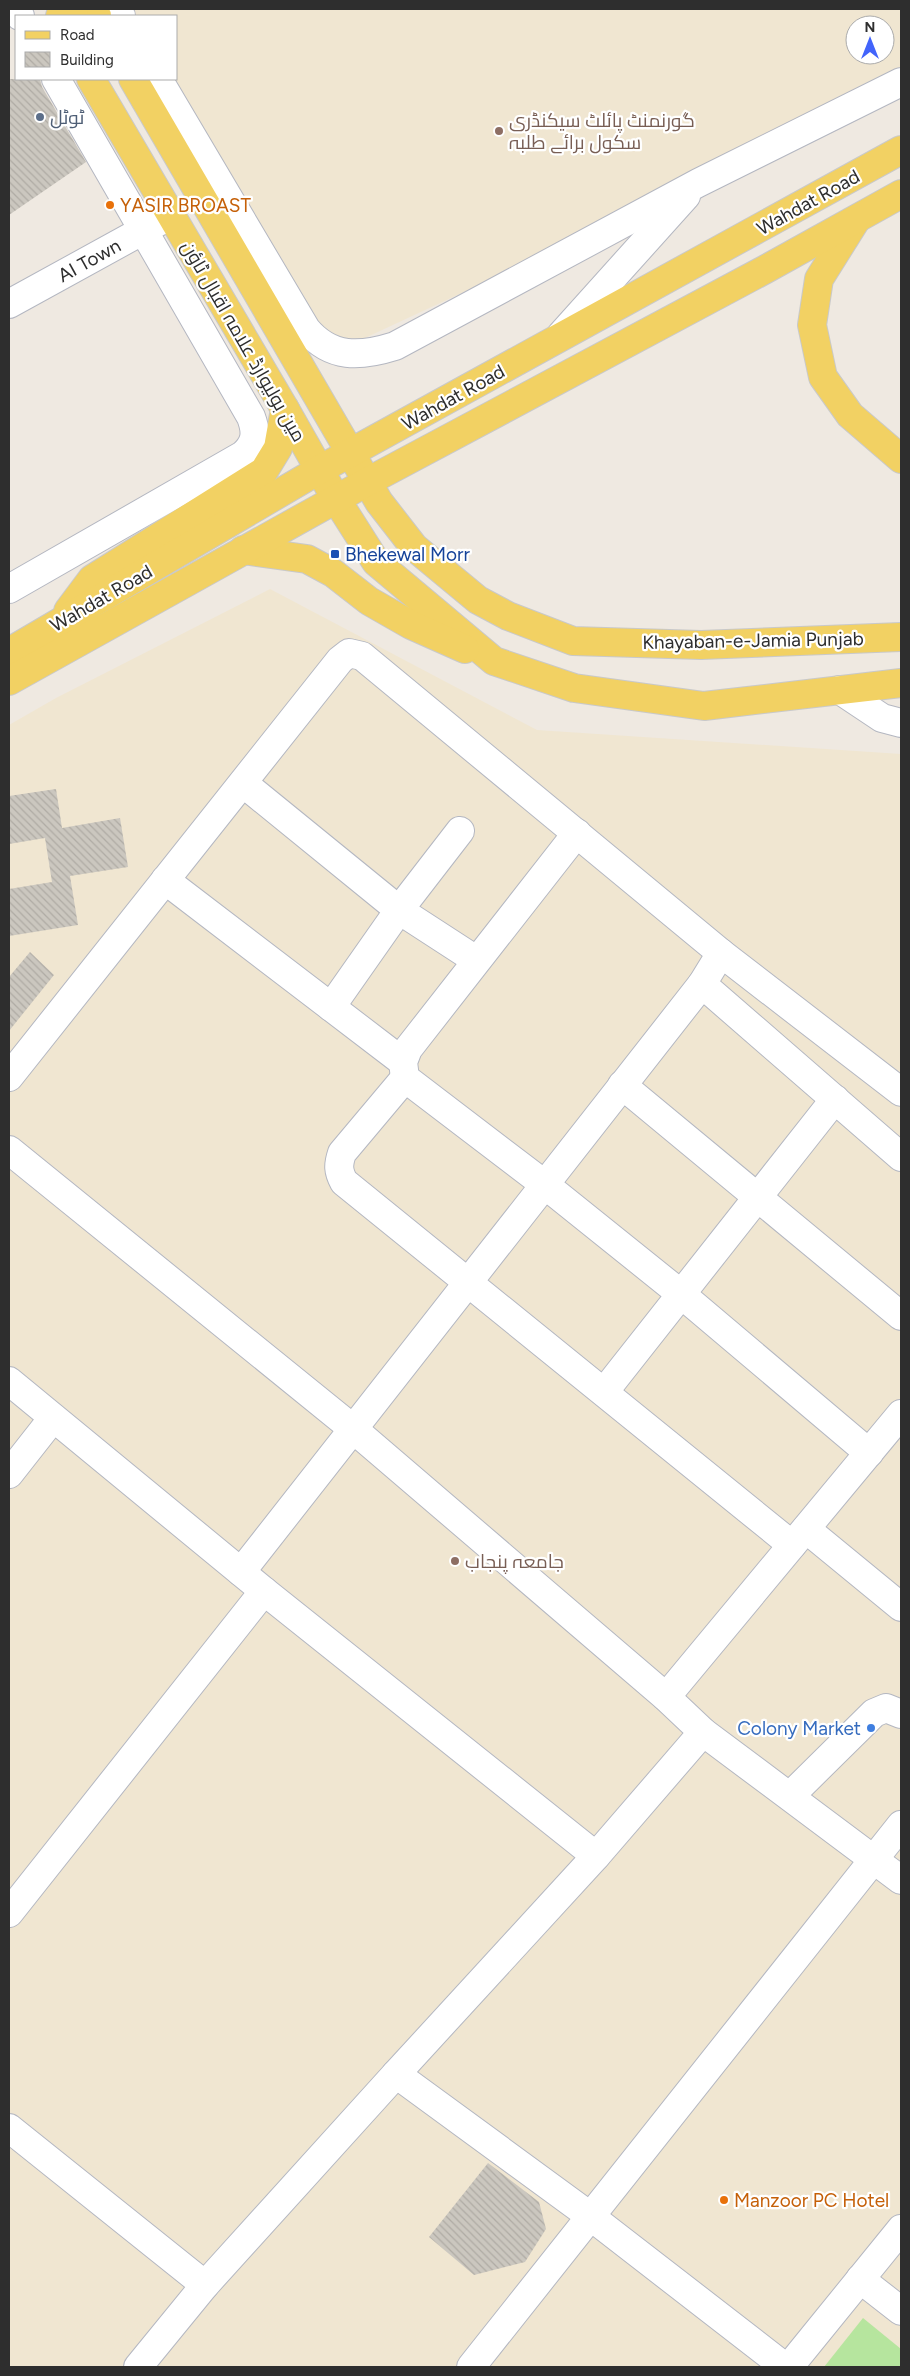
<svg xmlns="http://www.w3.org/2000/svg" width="910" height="2376" font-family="Figtree,Cairo,sans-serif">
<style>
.education{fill:#f0e6d1;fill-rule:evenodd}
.park{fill:#b6e59e}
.building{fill:url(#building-back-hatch)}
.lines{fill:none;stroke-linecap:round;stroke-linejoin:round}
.minor-casing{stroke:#b4b7c1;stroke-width:30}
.major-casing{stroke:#c9c9c9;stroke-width:30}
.minor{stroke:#fff;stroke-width:28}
.major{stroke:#f2d163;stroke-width:28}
.service-dot{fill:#5c6f8a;stroke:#fff;stroke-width:2}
.education-dot{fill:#8d6e63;stroke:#fff;stroke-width:2}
.food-dot{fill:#e8710a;stroke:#fff;stroke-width:2}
.transit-dot{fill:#1a4fb4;stroke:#fff;stroke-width:2}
.shop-dot{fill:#3f7fe0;stroke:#fff;stroke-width:2}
.labels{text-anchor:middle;stroke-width:4.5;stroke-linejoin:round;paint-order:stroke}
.service-label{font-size:19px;fill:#4e5e75;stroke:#fff;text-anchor:start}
.education-label{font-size:19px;fill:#785e54;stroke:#fff;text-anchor:start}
.street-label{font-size:19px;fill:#2e2e2e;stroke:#fff}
.food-label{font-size:19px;fill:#c56008;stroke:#fff;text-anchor:start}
.transit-label{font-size:19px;fill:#164399;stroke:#fff;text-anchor:start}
.shop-label{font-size:19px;fill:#366cbe;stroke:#fff;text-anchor:end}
</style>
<defs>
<pattern id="building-back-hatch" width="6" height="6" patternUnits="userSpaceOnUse" patternTransform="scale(1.25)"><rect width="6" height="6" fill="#cbc7bf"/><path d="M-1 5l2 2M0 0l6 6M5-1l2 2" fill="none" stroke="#afaba4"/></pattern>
</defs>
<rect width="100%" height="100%" fill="#efe9e1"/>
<!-- education -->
<g class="education">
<path d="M121 9H901V80L698 183 337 351 165 79H176V16H126ZM855 25H885V55H855Z"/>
<path d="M270 589 537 730 901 754V2367H9V725L56 698Z"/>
</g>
<!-- park -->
<path class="park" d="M863 2318 901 2349V2367H824Z"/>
<!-- building -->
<g class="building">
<path d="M9 79H40L42 87 86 162 9 215Z"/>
<path d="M56 789 62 828 120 818 128 867 70 876 78 925 9 936V889L52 882 45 838 9 844V796Z"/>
<path d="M30 952 54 975 9 1031V977Z"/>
<path d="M488 2163 539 2202 546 2229 525 2262 474 2275 429 2237Z"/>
</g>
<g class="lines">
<defs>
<g id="minor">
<path d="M16 9 20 16"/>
<path d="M116 9 121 16"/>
<path d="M158 79 306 329C331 359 360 357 395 346L698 183 901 82"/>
<path d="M9 304 160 221"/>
<path d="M561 335 686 196"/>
<path d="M9 589 243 455C256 443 257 433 251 417L56 79"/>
<path d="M840 690 882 718 901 723"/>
<path d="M243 783 399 910 476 960"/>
<path d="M577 833 408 1049 403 1062 405 1078 544 1184 681 1294 869 1453"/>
<path d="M165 880 403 1062"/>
<path d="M702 984 901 1157"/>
<path d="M331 1007 399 910 460 831"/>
<path d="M9 1077 340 660 349 653 362 656 721 953 901 1092"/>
<path d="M405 1078 342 1153C338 1165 338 1171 344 1182L792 1545"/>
<path d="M622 1085 901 1316"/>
<path d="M9 1150 352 1428 666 1697 703 1732 596 1856 396 2074 590 2216 785 2367"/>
<path d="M9 1381 264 1591 596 1856"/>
<path d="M604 1392 835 1099"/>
<path d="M9 1474 53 1418"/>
<path d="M806 1529 901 1607"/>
<path d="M241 1572 702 984 721 953"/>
<path d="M666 1697 901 1414"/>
<path d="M703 1732 901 1880"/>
<path d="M790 1796 874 1713 886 1708 901 1714"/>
<path d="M9 1913 264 1591"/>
<path d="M9 2128 205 2285"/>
<path d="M860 2279 901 2311"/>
<path d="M138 2367 205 2285 396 2074"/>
<path d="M471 2367 901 1825"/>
<path d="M789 2367 901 2229"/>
</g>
<g id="major">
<path d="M92 9 97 16"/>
<path d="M60 16 74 9"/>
<path d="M91 79 285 409 336 499 376 562 494 661 574 688 704 706 901 683"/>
<path d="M133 79 379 502 414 547 478 600 508 616 573 641 701 645 901 637"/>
<path d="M856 220 819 279 812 325 823 377 850 415 901 459"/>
<path d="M243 550 307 559 333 573 369 601 411 625 465 649"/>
<path d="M68 611 92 579 264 471 278 448 285 409"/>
<path d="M9 652 319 470 901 150"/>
<path d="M9 681 367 482 766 269 901 194"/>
</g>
</defs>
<!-- minor casing -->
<use href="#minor" class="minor-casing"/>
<!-- major casing -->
<use href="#major" class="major-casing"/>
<!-- minor -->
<use href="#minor" class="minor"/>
<!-- major -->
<use href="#major" class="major"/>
</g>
<!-- markers -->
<circle class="service-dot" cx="40" cy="117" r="5"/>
<g class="education-dot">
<circle cx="499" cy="131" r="5"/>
<circle cx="455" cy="1561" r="5"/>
</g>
<g class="food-dot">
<circle cx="110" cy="205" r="5"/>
<circle cx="724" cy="2200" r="5"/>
</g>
<rect class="transit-dot" x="330" y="549" width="10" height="10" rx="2.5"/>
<circle class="shop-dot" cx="871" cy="1728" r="5"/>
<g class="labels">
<!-- service labels -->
<g class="service-label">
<text x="50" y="124">ٹوٹل</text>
</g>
<!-- education labels -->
<g class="education-label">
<text x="509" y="127">گورنمنٹ پائلٹ سیکنڈری<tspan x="509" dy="22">سکول برائے طلبہ</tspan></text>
<text x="465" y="1568">جامعہ پنجاب</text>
</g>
<!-- street labels -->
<g class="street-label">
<text transform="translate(808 202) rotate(-29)" y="7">Wahdat Road</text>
<text transform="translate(89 260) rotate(-29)" y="7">AI Town</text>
<text transform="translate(244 341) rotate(60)" y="7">مین بولیوارڈ علامہ اقبال ٹاؤن</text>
<text transform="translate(453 397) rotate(-29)" y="7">Wahdat Road</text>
<text transform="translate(101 598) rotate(-30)" y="7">Wahdat Road</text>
<text transform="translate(753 640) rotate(-1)" y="7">Khayaban-e-Jamia Punjab</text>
</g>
<!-- food labels -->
<g class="food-label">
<text x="120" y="212">YASIR BROAST</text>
<text x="734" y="2207">Manzoor PC Hotel</text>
</g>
<!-- transit labels -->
<g class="transit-label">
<text x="345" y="561">Bhekewal Morr</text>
</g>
<!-- shop labels -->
<g class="shop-label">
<text x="861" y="1735">Colony Market</text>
</g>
</g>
<!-- border -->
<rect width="910" height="2376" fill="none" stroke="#2e2e2e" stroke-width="20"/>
<!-- legend -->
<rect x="15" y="15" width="162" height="65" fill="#ffffff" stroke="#ababab"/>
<rect x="25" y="31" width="25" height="8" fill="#f2d163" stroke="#ababab"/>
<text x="60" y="40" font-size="15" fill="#2e2e2e">Road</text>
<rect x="25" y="52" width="25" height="15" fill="url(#building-back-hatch)" stroke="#ababab"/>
<text x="60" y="65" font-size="15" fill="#2e2e2e">Building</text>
<!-- north arrow -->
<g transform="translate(870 40)"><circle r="24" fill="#ffffff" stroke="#ababab"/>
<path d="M0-4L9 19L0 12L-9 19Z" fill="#4264fb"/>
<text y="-8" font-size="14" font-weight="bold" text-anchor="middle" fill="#2e2e2e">N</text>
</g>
</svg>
